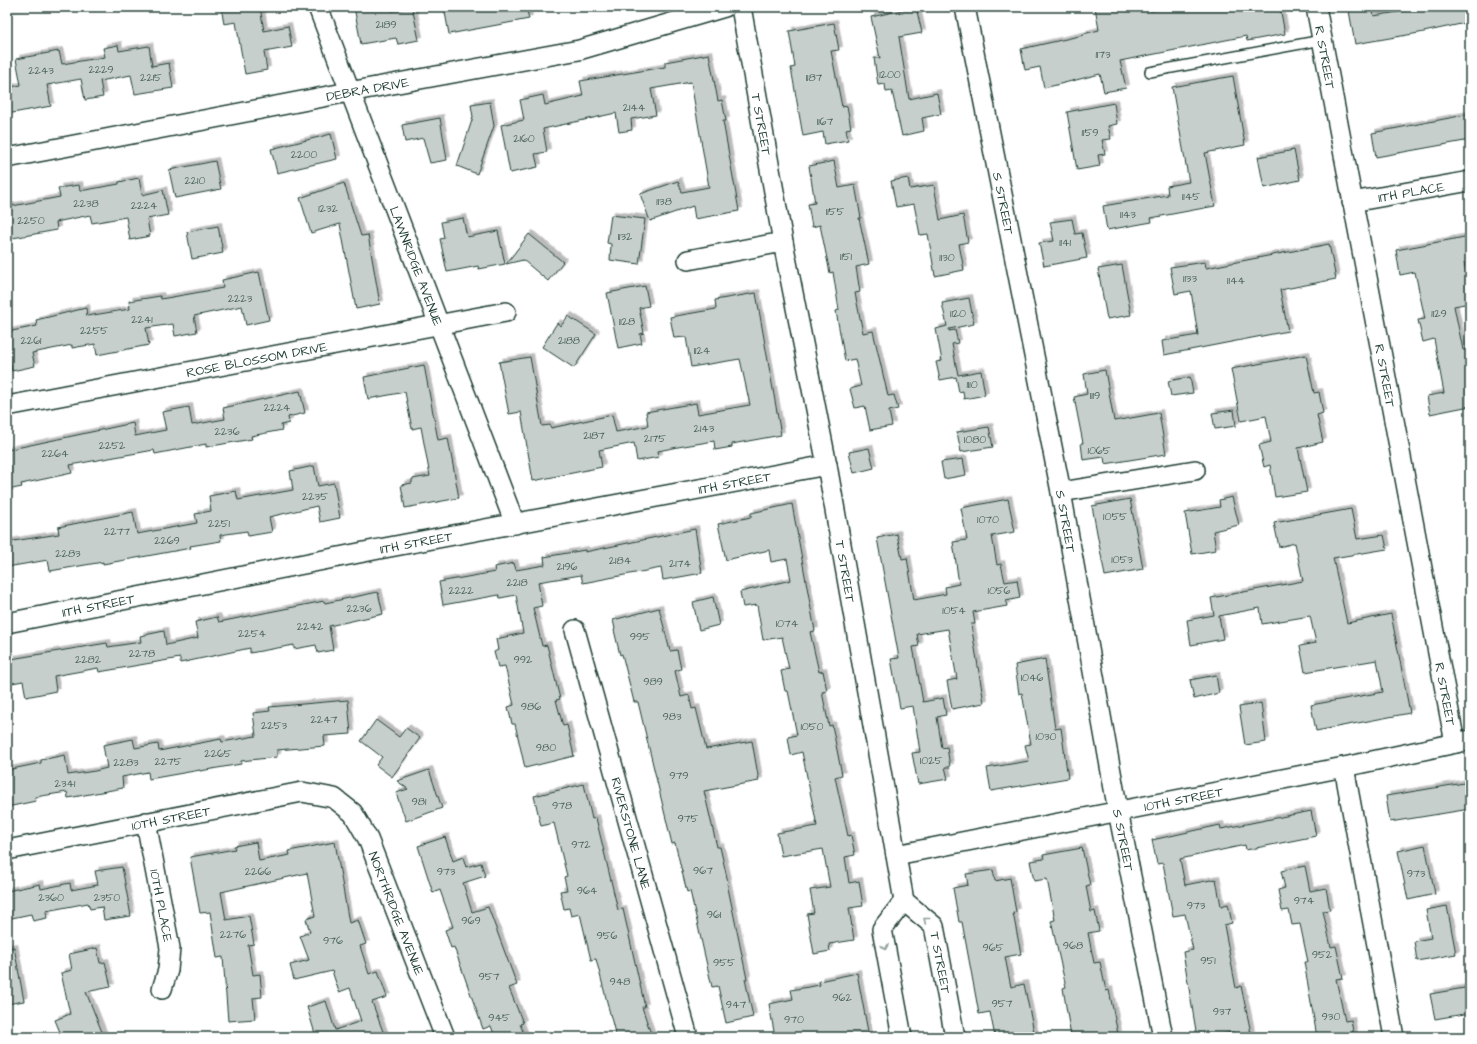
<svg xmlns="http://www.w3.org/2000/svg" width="1477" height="1044" font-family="'Architects Daughter',sans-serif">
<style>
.built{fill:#eef1f0}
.building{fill:#c7cfcc;stroke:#1f3d34;filter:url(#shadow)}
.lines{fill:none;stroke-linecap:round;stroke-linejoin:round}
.service-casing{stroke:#1f3d34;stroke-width:12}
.minor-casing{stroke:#1f3d34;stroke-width:22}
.service{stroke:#fff;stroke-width:9}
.minor{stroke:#fff;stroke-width:19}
.oneway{stroke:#8f9e9a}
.labels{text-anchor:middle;stroke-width:4;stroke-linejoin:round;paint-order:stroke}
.number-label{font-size:11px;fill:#49625a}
.street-label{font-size:13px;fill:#1f3d34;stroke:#fff}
</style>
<defs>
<filter id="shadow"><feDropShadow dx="3.5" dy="-3.5" stdDeviation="0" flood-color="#0004"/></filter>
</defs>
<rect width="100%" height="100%" fill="#fff"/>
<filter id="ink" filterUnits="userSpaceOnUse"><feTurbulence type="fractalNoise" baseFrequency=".025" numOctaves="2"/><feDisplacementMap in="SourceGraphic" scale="8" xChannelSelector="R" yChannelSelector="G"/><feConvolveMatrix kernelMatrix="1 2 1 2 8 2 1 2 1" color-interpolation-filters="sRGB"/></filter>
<g filter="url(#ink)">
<!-- built -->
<path class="built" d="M7 7H50L7 15Z"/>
<!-- building -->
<g class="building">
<path d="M221 7H260L264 31 288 26 292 47 264 52 267 70 245 74 236 22 224 24Z"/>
<path d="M354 7H391L392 11 412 7 419 40 398 44 396 38 361 44Z"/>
<path d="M444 7H526L529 19 449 34Z"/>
<path d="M916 7 922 33 899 37 909 99 937 93 941 114 922 118 924 131 902 136 892 91 886 92 885 84 878 85 874 58H880L871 17Z"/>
<path d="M1095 7H1151V11L1173 7H1280L1285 34 1247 41 1246 36 1120 61 1126 88 1104 92 1100 74 1044 88 1040 67 1025 70 1021 49 1084 35 1083 34 1099 30Z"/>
<path d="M1372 7 1374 16 1427 7H1467L1470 22 1419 33 1355 44 1349 11Z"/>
<path d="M834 23 839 50 831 51 842 107 847 106 851 128 846 129 848 140 825 144 823 132 803 136 791 68 795 67 789 31Z"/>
<path d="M118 45 119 51 149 46 152 66 169 63 173 88 135 94 131 75 100 81 103 97 85 100 81 79 47 85 51 106 7 114V88L21 85 16 59 59 51 62 64 105 57 103 48Z"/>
<path d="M709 54 718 101 722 100 726 121H723L739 211 695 219 693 206 650 221 640 194 678 181 682 192 709 187 691 82 651 89 656 115 631 119 632 130 619 132 616 113 543 129 547 152 535 154 538 167 510 173 501 125 524 120 520 100 543 95 545 105 583 96 580 81 665 67V62Z"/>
<path d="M1233 76 1245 145 1205 153 1215 206 1151 218 1152 222 1107 230 1103 206 1168 195 1167 186 1189 182 1172 87Z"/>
<path d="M490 102 494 126 477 174 457 166 473 117 471 105Z"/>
<path d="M1114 103 1117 124 1108 126 1111 139 1102 140 1105 154 1098 155 1100 166 1077 170 1067 112Z"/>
<path d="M1470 114V140L1376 157 1372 133Z"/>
<path d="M440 118 447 160 430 163 423 138 405 142 402 125Z"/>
<path d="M331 134 337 159 277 173 271 149Z"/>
<path d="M1294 150 1300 180 1264 188 1258 157Z"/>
<path d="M215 161 221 189 175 198 169 170Z"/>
<path d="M834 161 839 188 855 185 861 218H859L869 264 856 267 860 292 855 293 863 333 873 331 888 396 894 395 898 409 889 411 892 426 870 430 865 406 855 408 850 389 861 386 855 359 845 361 836 311 839 310 833 272 830 273 820 225 812 227 808 204 815 203 809 166Z"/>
<path d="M139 178 142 195 163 190 168 215 147 219 150 236 130 240 126 217 92 223 90 215 56 222 57 230 7 239V207L60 197 58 188 79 185 80 191 119 184V182Z"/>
<path d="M908 178 910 189 934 185 940 220 963 215 968 242 959 244 964 270 935 276 928 234 920 235 914 204 896 207 891 181Z"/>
<path d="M344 183 361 236 368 235 380 304 356 309 340 224 311 233 300 198Z"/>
<path d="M611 215 645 219 639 264 610 260 611 244 607 243Z"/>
<path d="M463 218 467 237 498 231 505 264 479 269 478 266 447 272 440 239 444 238 441 222Z"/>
<path d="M1072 219 1075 234 1082 233 1087 258 1044 266 1039 243 1054 241 1050 222Z"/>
<path d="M218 226 223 253 192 259 187 232Z"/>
<path d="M529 234 563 262 548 281 523 260 506 264Z"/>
<path d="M1470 236V262L1464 263 1470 289V303L1454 306 1463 350 1470 349V406L1430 414 1427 396 1444 393 1434 339 1423 342 1418 320 1425 319 1415 272 1400 275 1396 250Z"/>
<path d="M1329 244 1336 279 1280 290 1288 331 1164 355 1162 341 1198 335 1191 291 1175 294 1170 267 1205 262 1206 268Z"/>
<path d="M1122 265 1131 315 1107 319 1098 269Z"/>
<path d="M259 272 269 320 246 325 242 306 194 316 197 332 175 336 173 324 146 328 149 345 97 355 95 344 72 348V345L32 353 35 366 12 371 7 348V332L37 326 36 320 86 308 87 316 130 309 129 301 160 296 161 299 223 288 222 280Z"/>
<path d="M645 286 649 306 639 308 644 333 640 334 642 343 618 348 607 293Z"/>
<path d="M756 293 781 435 732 444V447L715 450 714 441 678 447 658 451 659 457 637 461 634 443 599 450 602 467 533 481 521 412 509 414 499 362 530 357 542 426 550 425 551 428 612 415 616 432 648 426 646 412 696 403 698 414 750 405 740 359 691 367 686 337 674 338 670 317 716 309 715 300Z"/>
<path d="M969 298 974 324 949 329V331L955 330 958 343 952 344 958 375 981 371 985 395 964 399 963 391 959 392 956 377 940 380 936 362 942 361 936 329 947 326 942 303Z"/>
<path d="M568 316 596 334 574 368 542 347 557 323 561 326Z"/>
<path d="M1306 355 1314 393 1319 392 1323 413 1317 415 1323 442 1298 448 1307 492 1275 497 1270 465 1264 467 1259 445 1271 442 1266 416 1241 421 1231 369Z"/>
<path d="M424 365 438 440 448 438 459 498 405 508 401 485 412 483V479L430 476 421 427 412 429 405 392 368 399 364 377Z"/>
<path d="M1105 370 1114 421 1159 413 1166 454 1105 464 1104 457 1083 460 1081 443H1083L1074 397 1087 394 1084 374Z"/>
<path d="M1190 377 1193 393 1171 396 1168 381Z"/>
<path d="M300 391 305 413 288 417 289 423 281 425 282 430 251 436 252 439 206 447V444L155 454 154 450 70 465 72 473 21 484 22 487 7 490V450L133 423 135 436 166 430 162 412 189 407 192 425 225 419 223 408Z"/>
<path d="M1234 410 1236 426 1215 429 1212 413Z"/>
<path d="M989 427 993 447 961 452 957 432Z"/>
<path d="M869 448 874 468 854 473 849 452Z"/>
<path d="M963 459 966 475 944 479 941 462Z"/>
<path d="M314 466 318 486 334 483 340 518 320 522 317 506 269 517 272 532 248 536 247 531 220 535 221 541 190 546 191 548 103 564V562L50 571 48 560 7 567V542L59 534 58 527 133 512 137 534 197 523 195 514 211 511 209 496 236 491 238 500 293 490 290 471Z"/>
<path d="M1232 497 1239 525 1213 531 1216 550 1192 554 1185 513 1220 507 1219 500Z"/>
<path d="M1008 499 1015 532 992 536 997 565 1001 564 1005 582 1017 580 1020 598 1006 601 1007 606 973 612 975 624H971L984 703 952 709 947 681 957 679 948 629 917 634 919 646 913 647 923 702 943 698 946 715 937 717 942 748 947 747 950 767H945L948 779 918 784 912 753 920 752 913 706 900 708 891 659 899 658 877 538 897 534 902 559 907 558 914 600 946 594 945 587 959 584 953 542 967 540 961 508Z"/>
<path d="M1130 499 1143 569 1105 576 1092 506Z"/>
<path d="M792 504 815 631 810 632 819 672 823 671 827 691 822 692 829 726 832 725 842 775 835 777 848 836 851 835 855 855 845 857 849 883 859 881 863 906 849 908 854 940 829 944 830 951 814 954 807 914 814 913 810 890 830 887 823 849 781 856 777 833 817 826 802 752 791 755 788 737 797 735 788 691H785L781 671 789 669 782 637 763 640 757 605 743 607 740 592 791 580 787 559 771 562 769 550 726 560 718 524 751 517V513Z"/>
<path d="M1351 509 1357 539 1384 535 1387 549 1333 558 1347 623 1391 614 1410 713 1316 731 1311 705 1383 692 1377 660 1305 672 1300 646 1316 643 1310 616 1262 624 1260 608 1219 616 1223 639 1191 645 1187 620 1214 615 1211 598 1303 581 1295 543 1279 547 1274 523Z"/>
<path d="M695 529 702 573 663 580 661 568 583 583 581 575 538 582 542 606 533 608 542 646 547 645 560 699 556 700 563 726 567 725 574 756 525 768 515 724H512L508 707 514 705 505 666 498 667 494 652 498 650 496 639 523 633 516 595 500 598 499 595 443 605 439 582 495 572 494 567 514 563 516 570 545 565 544 557 585 550V552Z"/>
<path d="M378 592 383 614 329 626 333 650 318 653 316 645 294 649V645L250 653V648L180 663V658L99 672 98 668 54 676 56 691 26 697 23 681 7 684V664L12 663 11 659 107 643 108 647 141 642 140 636 164 631 166 645 198 638 195 622 217 617 219 622 324 601 325 603Z"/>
<path d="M713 597 719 625 699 630 693 602Z"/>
<path d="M659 608 670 651 677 650 681 669 675 671 681 697 689 695 692 709 696 708 706 749 752 741 759 781 704 791 717 847H720L728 882 727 883 747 979H745L753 1017 726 1023 718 986 712 987 690 891 687 892 675 843 672 844 638 702H634L622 654 620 655 614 630 615 629 613 620Z"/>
<path d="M1045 659 1055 729 1061 728 1068 778 991 791 987 768 1029 761 1025 745 1031 744 1022 693 1019 694 1015 665Z"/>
<path d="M1216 675 1219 693 1194 699 1190 680Z"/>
<path d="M348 700 351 734 324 736 325 746 277 750V757L241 761V764L200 771V770L149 779 148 772 122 777 123 788 68 798 67 792 35 797 36 801 7 807V770L41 763V760L65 755 68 775 95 771 107 768 103 745 133 739 135 748 158 744 159 751 221 739 222 742 256 736 253 713 270 711 269 707Z"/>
<path d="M1261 703 1266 742 1245 745 1239 707Z"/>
<path d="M376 720 399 737 406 728 420 738 392 777 376 765 382 757 361 741Z"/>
<path d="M429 770 442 808 406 821 396 793 408 789 397 781Z"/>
<path d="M1470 782V809L1390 822 1386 796Z"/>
<path d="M584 784 592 819 596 818 618 910 623 909 645 1007H642L652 1037H616L596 959 591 960 580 914 571 916 569 908 564 909 560 891 567 890 564 877 567 876 554 823 541 826 534 796Z"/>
<path d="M1311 811 1316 836 1246 850 1245 845 1180 859 1185 885 1216 879 1221 906 1228 904 1232 923 1224 925 1236 988 1241 986 1250 1028 1251 1037H1234L1233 1032 1208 1037H1197L1183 952 1193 950 1185 914 1173 916 1163 863 1157 864 1152 840 1220 825 1221 829Z"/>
<path d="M445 837 453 861 463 857 466 867 481 863 485 876 463 883 472 912 488 907 517 985 509 988 523 1023 520 1024 525 1037H495L491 1026 483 1029 454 947 451 948 445 930 453 927 440 890 433 893 418 846Z"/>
<path d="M256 842 259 861 290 855 289 851 335 842 349 923 358 920 366 944 360 946 369 974 378 971 387 997 372 1002 385 1037H316L307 1007 326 1001 335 1030 361 1021 350 988 339 992 332 971 294 980 290 965 309 960 300 936 310 932 306 919 315 916 307 873 221 892 226 920 249 916 254 944 248 945 253 975 260 974 262 997 253 998 255 1019 228 1021 223 957 217 958 210 912 200 913 190 857 235 849 234 846Z"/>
<path d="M1425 845 1435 894 1408 900 1398 851Z"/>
<path d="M1082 848 1090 885 1086 886 1091 912 1095 911 1099 931 1088 933 1094 963 1100 962 1106 991 1109 990 1118 1034 1102 1037H1071L1063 988 1066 987 1051 921 1055 920 1047 879 1034 881 1030 861 1044 859 1043 855Z"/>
<path d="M1305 866 1310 891 1326 888 1330 910 1323 911 1331 947 1336 946 1343 978 1336 979 1345 1021 1351 1020 1354 1037H1317L1304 962H1308L1300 924 1292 925 1289 910 1282 911 1278 890 1285 888 1281 871Z"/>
<path d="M122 867 131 916 104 920 102 907 90 909 88 903 46 911 47 918 33 921 31 914 7 919V891L40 884 41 889 70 883 71 890 98 885 95 871Z"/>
<path d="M993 870 995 881 1010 878 1016 912 1013 913 1021 954 1005 957 1011 987 1024 984 1035 1037H995L990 1012 979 1014 962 922H959L953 888 968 885 966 874Z"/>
<path d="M1447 906 1456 954 1417 961 1414 941 1431 938 1426 910Z"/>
<path d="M14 947 24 1001 7 1004V948Z"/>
<path d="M97 948 100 963 105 962 111 987 86 992 104 1037H62L55 1020 70 1014 61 973 72 970 69 954Z"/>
<path d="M857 973 869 1037H775L769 1004 793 999 791 990 820 985 819 981Z"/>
<path d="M1470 987V1013L1435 1019 1430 994Z"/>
</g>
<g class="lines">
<defs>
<path id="service" d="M1150 72 1322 40"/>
<g id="minor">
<path id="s1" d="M318 7 515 524"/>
<path id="s2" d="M741 7 783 242 827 465 904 901 934 926 955 1037"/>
<path id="s3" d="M965 7 1061 492 1118 811 1163 1037"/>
<path id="s4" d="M1316 7 1455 743"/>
<path id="s5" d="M7 158 349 92 579 50 725 7"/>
<path id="s6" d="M1352 202 1470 181"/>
<path d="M688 260 783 242"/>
<path id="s7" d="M7 406 506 312"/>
<path d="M1061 492 1195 470"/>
<path id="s8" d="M7 623 379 549 827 465"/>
<path id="s9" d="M575 630 688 1037"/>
<path d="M1344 767 1394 1037"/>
<path id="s10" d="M146 822 170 948 168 970 162 989"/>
<path id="s11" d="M7 850 302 792 334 798 353 813 368 839 445 1037"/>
<path id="s12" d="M896 855 1344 767 1470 740"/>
<path d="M902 1037 882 929 904 901"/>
</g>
</defs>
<!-- service casing -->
<use href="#service" class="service-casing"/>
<!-- minor casing -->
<use href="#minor" class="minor-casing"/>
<!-- service -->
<use href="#service" class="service"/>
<!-- minor -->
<use href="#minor" class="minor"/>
</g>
<!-- one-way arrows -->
<defs><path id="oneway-chevron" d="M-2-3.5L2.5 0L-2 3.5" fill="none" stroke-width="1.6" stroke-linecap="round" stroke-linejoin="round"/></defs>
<g class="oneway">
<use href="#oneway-chevron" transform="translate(926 920) rotate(-141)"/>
<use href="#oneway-chevron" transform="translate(885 947) rotate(80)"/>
</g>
</g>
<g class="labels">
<!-- number labels -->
<g class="number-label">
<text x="386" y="28">2189</text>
<text x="1103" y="58">1173</text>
<text x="101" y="73">2229</text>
<text x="41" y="74">2243</text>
<text x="890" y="78">1200</text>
<text x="151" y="81">2215</text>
<text x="814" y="81">1187</text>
<text x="634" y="111">2144</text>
<text x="825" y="125">1167</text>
<text x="1090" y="136">1159</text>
<text x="524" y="142">2160</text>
<text x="304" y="158">2200</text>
<text x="195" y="184">2210</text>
<text x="1191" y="200">1145</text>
<text x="664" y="205">1138</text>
<text x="86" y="207">2238</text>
<text x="144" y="209">2224</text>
<text x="328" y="212">1232</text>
<text x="835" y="215">1155</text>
<text x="1128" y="218">1143</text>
<text x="31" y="224">2250</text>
<text x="625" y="240">1132</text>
<text x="1065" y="246">1141</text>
<text x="846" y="260">1151</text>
<text x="947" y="261">1130</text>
<text x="1190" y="282">1133</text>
<text x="1236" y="284">1144</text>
<text x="240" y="302">2223</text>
<text x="958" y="317">1120</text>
<text x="1439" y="317">1129</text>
<text x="142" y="323">2241</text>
<text x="627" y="325">1128</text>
<text x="94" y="334">2255</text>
<text x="31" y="344">2261</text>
<text x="569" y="344">2188</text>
<text x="702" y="354">1124</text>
<text x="972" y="388">1110</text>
<text x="1095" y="399">1119</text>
<text x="277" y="411">2224</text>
<text x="704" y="432">2143</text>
<text x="227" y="435">2236</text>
<text x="594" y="439">2187</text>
<text x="655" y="442">2175</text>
<text x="975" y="443">1080</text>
<text x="112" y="449">2252</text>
<text x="1099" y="454">1065</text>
<text x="55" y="457">2264</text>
<text x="315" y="500">2235</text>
<text x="1115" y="520">1055</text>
<text x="988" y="523">1070</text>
<text x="219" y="527">2251</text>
<text x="117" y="535">2277</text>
<text x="167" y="544">2269</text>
<text x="68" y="557">2283</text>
<text x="1122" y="563">1053</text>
<text x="620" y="564">2184</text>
<text x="680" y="567">2174</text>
<text x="567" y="570">2196</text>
<text x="517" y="586">2218</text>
<text x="461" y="594">2222</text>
<text x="999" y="594">1056</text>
<text x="359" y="612">2236</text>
<text x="954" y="614">1054</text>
<text x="787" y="627">1074</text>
<text x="310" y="630">2242</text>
<text x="252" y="637">2254</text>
<text x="640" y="640">995</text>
<text x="142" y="657">2278</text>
<text x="88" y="663">2282</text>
<text x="523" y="663">992</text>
<text x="1032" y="681">1046</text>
<text x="653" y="685">989</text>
<text x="531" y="710">986</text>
<text x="672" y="720">983</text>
<text x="324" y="723">2247</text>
<text x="274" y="729">2253</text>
<text x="812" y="730">1050</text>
<text x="1046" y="740">1030</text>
<text x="546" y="751">980</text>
<text x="218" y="757">2265</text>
<text x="931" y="764">1025</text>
<text x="168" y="765">2275</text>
<text x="126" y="766">2283</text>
<text x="679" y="779">979</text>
<text x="65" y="787">2341</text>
<text x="419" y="805">981</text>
<text x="562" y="809">978</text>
<text x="688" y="822">975</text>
<text x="581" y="848">972</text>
<text x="703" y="874">967</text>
<text x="258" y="875">2266</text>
<text x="446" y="875">973</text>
<text x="1416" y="877">973</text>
<text x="587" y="894">964</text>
<text x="51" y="901">2360</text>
<text x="107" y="901">2350</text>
<text x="1304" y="904">974</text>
<text x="1196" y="909">973</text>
<text x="714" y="918">961</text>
<text x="471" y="924">969</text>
<text x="233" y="938">2276</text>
<text x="607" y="939">956</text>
<text x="333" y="944">976</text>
<text x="1073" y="949">968</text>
<text x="993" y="951">965</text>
<text x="1322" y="958">952</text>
<text x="1208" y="964">951</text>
<text x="724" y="966">955</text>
<text x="489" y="980">957</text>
<text x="620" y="985">948</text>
<text x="842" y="1001">962</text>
<text x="1002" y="1007">957</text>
<text x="736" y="1008">947</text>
<text x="1222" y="1015">937</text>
<text x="1331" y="1020">930</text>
<text x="499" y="1021">945</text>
<text x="794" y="1023">970</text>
</g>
<!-- street labels -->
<g class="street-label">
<text dy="5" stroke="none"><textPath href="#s4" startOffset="51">R STREET</textPath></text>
<text dy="5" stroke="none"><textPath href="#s5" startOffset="367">DEBRA DRIVE</textPath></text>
<text dy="5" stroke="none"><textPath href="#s2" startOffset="119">T STREET</textPath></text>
<text dy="5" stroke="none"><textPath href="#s6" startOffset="60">11TH PLACE</textPath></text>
<text dy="5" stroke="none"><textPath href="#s3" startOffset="200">S STREET</textPath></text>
<text dy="5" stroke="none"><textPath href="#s1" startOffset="277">LAWNRIDGE AVENUE</textPath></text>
<text dy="5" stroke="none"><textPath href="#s7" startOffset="254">ROSE BLOSSOM DRIVE</textPath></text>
<text dy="5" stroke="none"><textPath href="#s4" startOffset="375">R STREET</textPath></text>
<text dy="5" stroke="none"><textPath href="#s8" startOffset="741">11TH STREET</textPath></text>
<text dy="5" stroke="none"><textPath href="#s3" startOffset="524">S STREET</textPath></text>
<text dy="5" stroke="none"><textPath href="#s8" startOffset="417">11TH STREET</textPath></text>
<text dy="5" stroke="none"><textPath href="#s2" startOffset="574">T STREET</textPath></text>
<text dy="5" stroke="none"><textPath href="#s8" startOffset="93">11TH STREET</textPath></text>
<text dy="5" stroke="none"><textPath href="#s4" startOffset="699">R STREET</textPath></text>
<text dy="5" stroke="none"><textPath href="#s12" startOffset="293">10TH STREET</textPath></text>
<text dy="5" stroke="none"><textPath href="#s11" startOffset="167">10TH STREET</textPath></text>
<text dy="5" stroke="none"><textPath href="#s9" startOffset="211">RIVERSTONE LANE</textPath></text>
<text dy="5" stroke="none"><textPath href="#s3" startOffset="848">S STREET</textPath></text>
<text dy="5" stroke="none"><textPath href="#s10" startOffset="85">10TH PLACE</textPath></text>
<text dy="5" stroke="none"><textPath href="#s11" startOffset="467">NORTHRIDGE AVENUE</textPath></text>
<text dy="5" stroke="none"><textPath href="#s2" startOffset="985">T STREET</textPath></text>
</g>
</g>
<!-- margin -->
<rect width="1477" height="1044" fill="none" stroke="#fff" stroke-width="24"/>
<rect x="12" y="12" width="1453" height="1020" fill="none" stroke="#1f3d34" stroke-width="1.5" filter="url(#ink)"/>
</svg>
